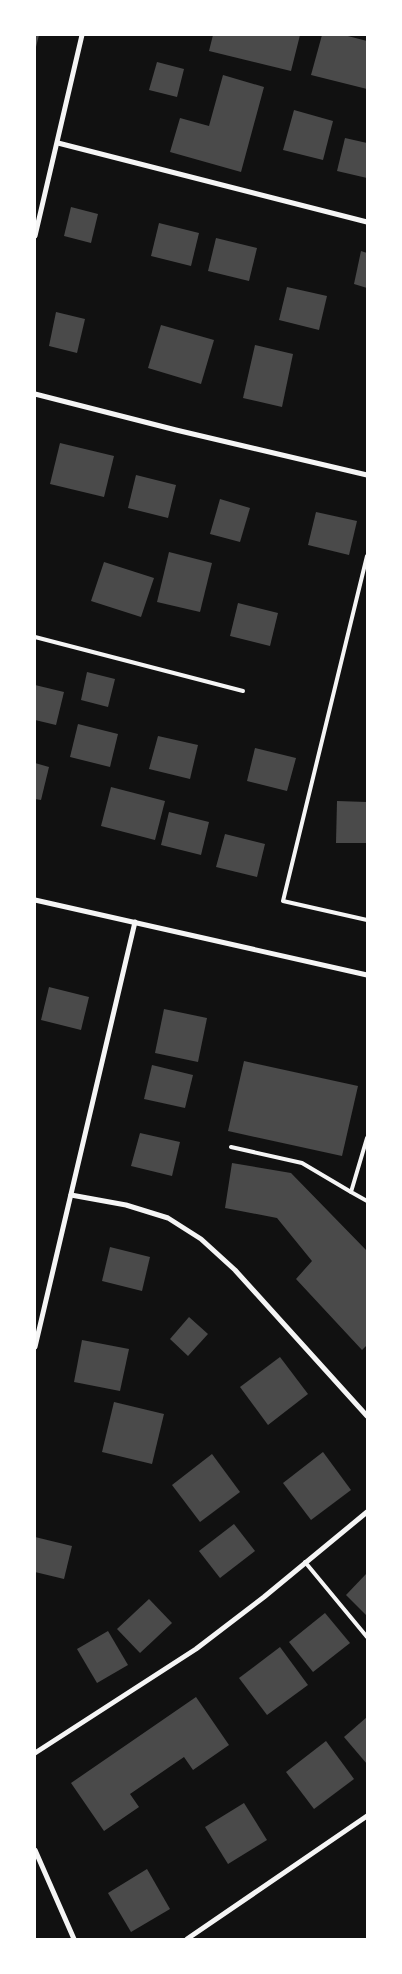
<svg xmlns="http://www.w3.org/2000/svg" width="402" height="1974" font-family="'Exo 2',sans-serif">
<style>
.building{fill:#4a4a4a}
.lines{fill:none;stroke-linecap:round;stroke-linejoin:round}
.service{stroke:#f5f5f5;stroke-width:4}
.minor{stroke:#f5f5f5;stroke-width:5}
</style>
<rect width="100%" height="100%" fill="#111"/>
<!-- building -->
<g class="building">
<path d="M35 35H39L36 47H35Z"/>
<path d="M213 35H300L291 71 209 51Z"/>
<path d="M322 35H344L367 41V89L311 75Z"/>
<path d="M157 62 184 69 177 97 149 90Z"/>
<path d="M223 75 264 87 241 172 170 152 180 118 209 126Z"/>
<path d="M294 110 333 121 323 160 283 150Z"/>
<path d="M345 138 367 143V178L337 171Z"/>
<path d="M71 207 98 214 91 243 64 236Z"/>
<path d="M159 223 199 233 191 266 151 256Z"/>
<path d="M216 238 257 248 249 281 208 271Z"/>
<path d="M361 251 367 253V288L354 284Z"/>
<path d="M287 287 327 296 319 330 279 320Z"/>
<path d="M56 312 85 319 77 353 49 346Z"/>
<path d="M161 325 214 340 201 384 148 368Z"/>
<path d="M255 345 293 354 282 407 243 398Z"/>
<path d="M60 443 114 456 104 497 50 484Z"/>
<path d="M136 475 176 485 168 518 128 508Z"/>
<path d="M220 499 250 508 240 542 210 534Z"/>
<path d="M316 512 357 521 349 555 308 545Z"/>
<path d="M169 552 212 563 200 612 157 602Z"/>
<path d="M104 562 154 578 141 617 91 601Z"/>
<path d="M238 603 278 613 270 646 230 636Z"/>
<path d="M87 672 115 679 108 707 81 700Z"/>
<path d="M35 685 64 692 56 725 35 720Z"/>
<path d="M78 724 118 734 110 767 70 757Z"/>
<path d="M158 736 198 745 190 779 149 769Z"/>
<path d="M255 748 296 758 287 791 247 781Z"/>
<path d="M35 763 49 767 41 800 35 799Z"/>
<path d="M111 787 165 801 155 840 101 826Z"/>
<path d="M337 801 367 802V843H336Z"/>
<path d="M169 812 209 822 201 855 161 845Z"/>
<path d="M225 834 265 844 257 877 216 867Z"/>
<path d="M49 987 89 997 81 1030 41 1020Z"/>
<path d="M164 1009 207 1018 198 1062 155 1053Z"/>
<path d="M244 1061 358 1086 342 1156 228 1131Z"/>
<path d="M152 1065 193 1075 185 1108 144 1099Z"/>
<path d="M140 1133 180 1142 172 1176 131 1166Z"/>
<path d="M232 1163 291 1173 367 1251V1345L362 1350 296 1279 312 1261 277 1218 225 1208Z"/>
<path d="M110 1247 150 1257 142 1291 102 1281Z"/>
<path d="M189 1317 208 1334 188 1356 170 1339Z"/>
<path d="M82 1340 129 1349 120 1391 74 1382Z"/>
<path d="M280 1357 308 1394 268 1425 240 1387Z"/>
<path d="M114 1402 164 1414 152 1464 102 1452Z"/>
<path d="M323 1452 351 1490 311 1520 283 1483Z"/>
<path d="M212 1454 240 1492 200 1522 172 1485Z"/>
<path d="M234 1524 255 1551 220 1578 199 1551Z"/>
<path d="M35 1537 72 1546 64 1579 35 1572Z"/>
<path d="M367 1573V1616L346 1595Z"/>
<path d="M149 1599 172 1623 140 1653 117 1629Z"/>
<path d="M325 1613 350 1643 313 1672 289 1642Z"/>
<path d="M108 1631 128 1665 97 1683 77 1649Z"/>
<path d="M280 1647 308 1685 267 1715 239 1678Z"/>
<path d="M196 1697 229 1745 193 1770 184 1757 130 1794 139 1807 104 1831 71 1783Z"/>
<path d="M367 1717V1764L344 1737Z"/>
<path d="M326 1741 354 1779 314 1809 286 1772Z"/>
<path d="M244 1803 267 1840 228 1864 205 1827Z"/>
<path d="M147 1869 170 1909 131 1932 108 1893Z"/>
</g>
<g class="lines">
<!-- service -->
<g class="service">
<path d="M367 556 283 901 367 920"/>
<path d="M35 637 243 691"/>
<path d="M367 1138 351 1192 367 1201"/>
<path d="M231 1147 302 1163 351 1192"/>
<path d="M305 1562 367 1637"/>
</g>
<!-- minor -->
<g class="minor">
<path d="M58 143 367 222"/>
<path d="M35 236 82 35"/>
<path d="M35 394 176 430 367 475"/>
<path d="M35 900 367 975"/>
<path d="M71 1195 126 1205 168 1218 201 1239 235 1270 367 1416"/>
<path d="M35 1347 135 922"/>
<path d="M35 1753 196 1649 264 1597 367 1512"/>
<path d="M35 1850 74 1939"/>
<path d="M187 1939 367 1816"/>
</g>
</g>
<!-- border -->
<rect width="402" height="1974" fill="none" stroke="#ffffff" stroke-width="72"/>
</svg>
